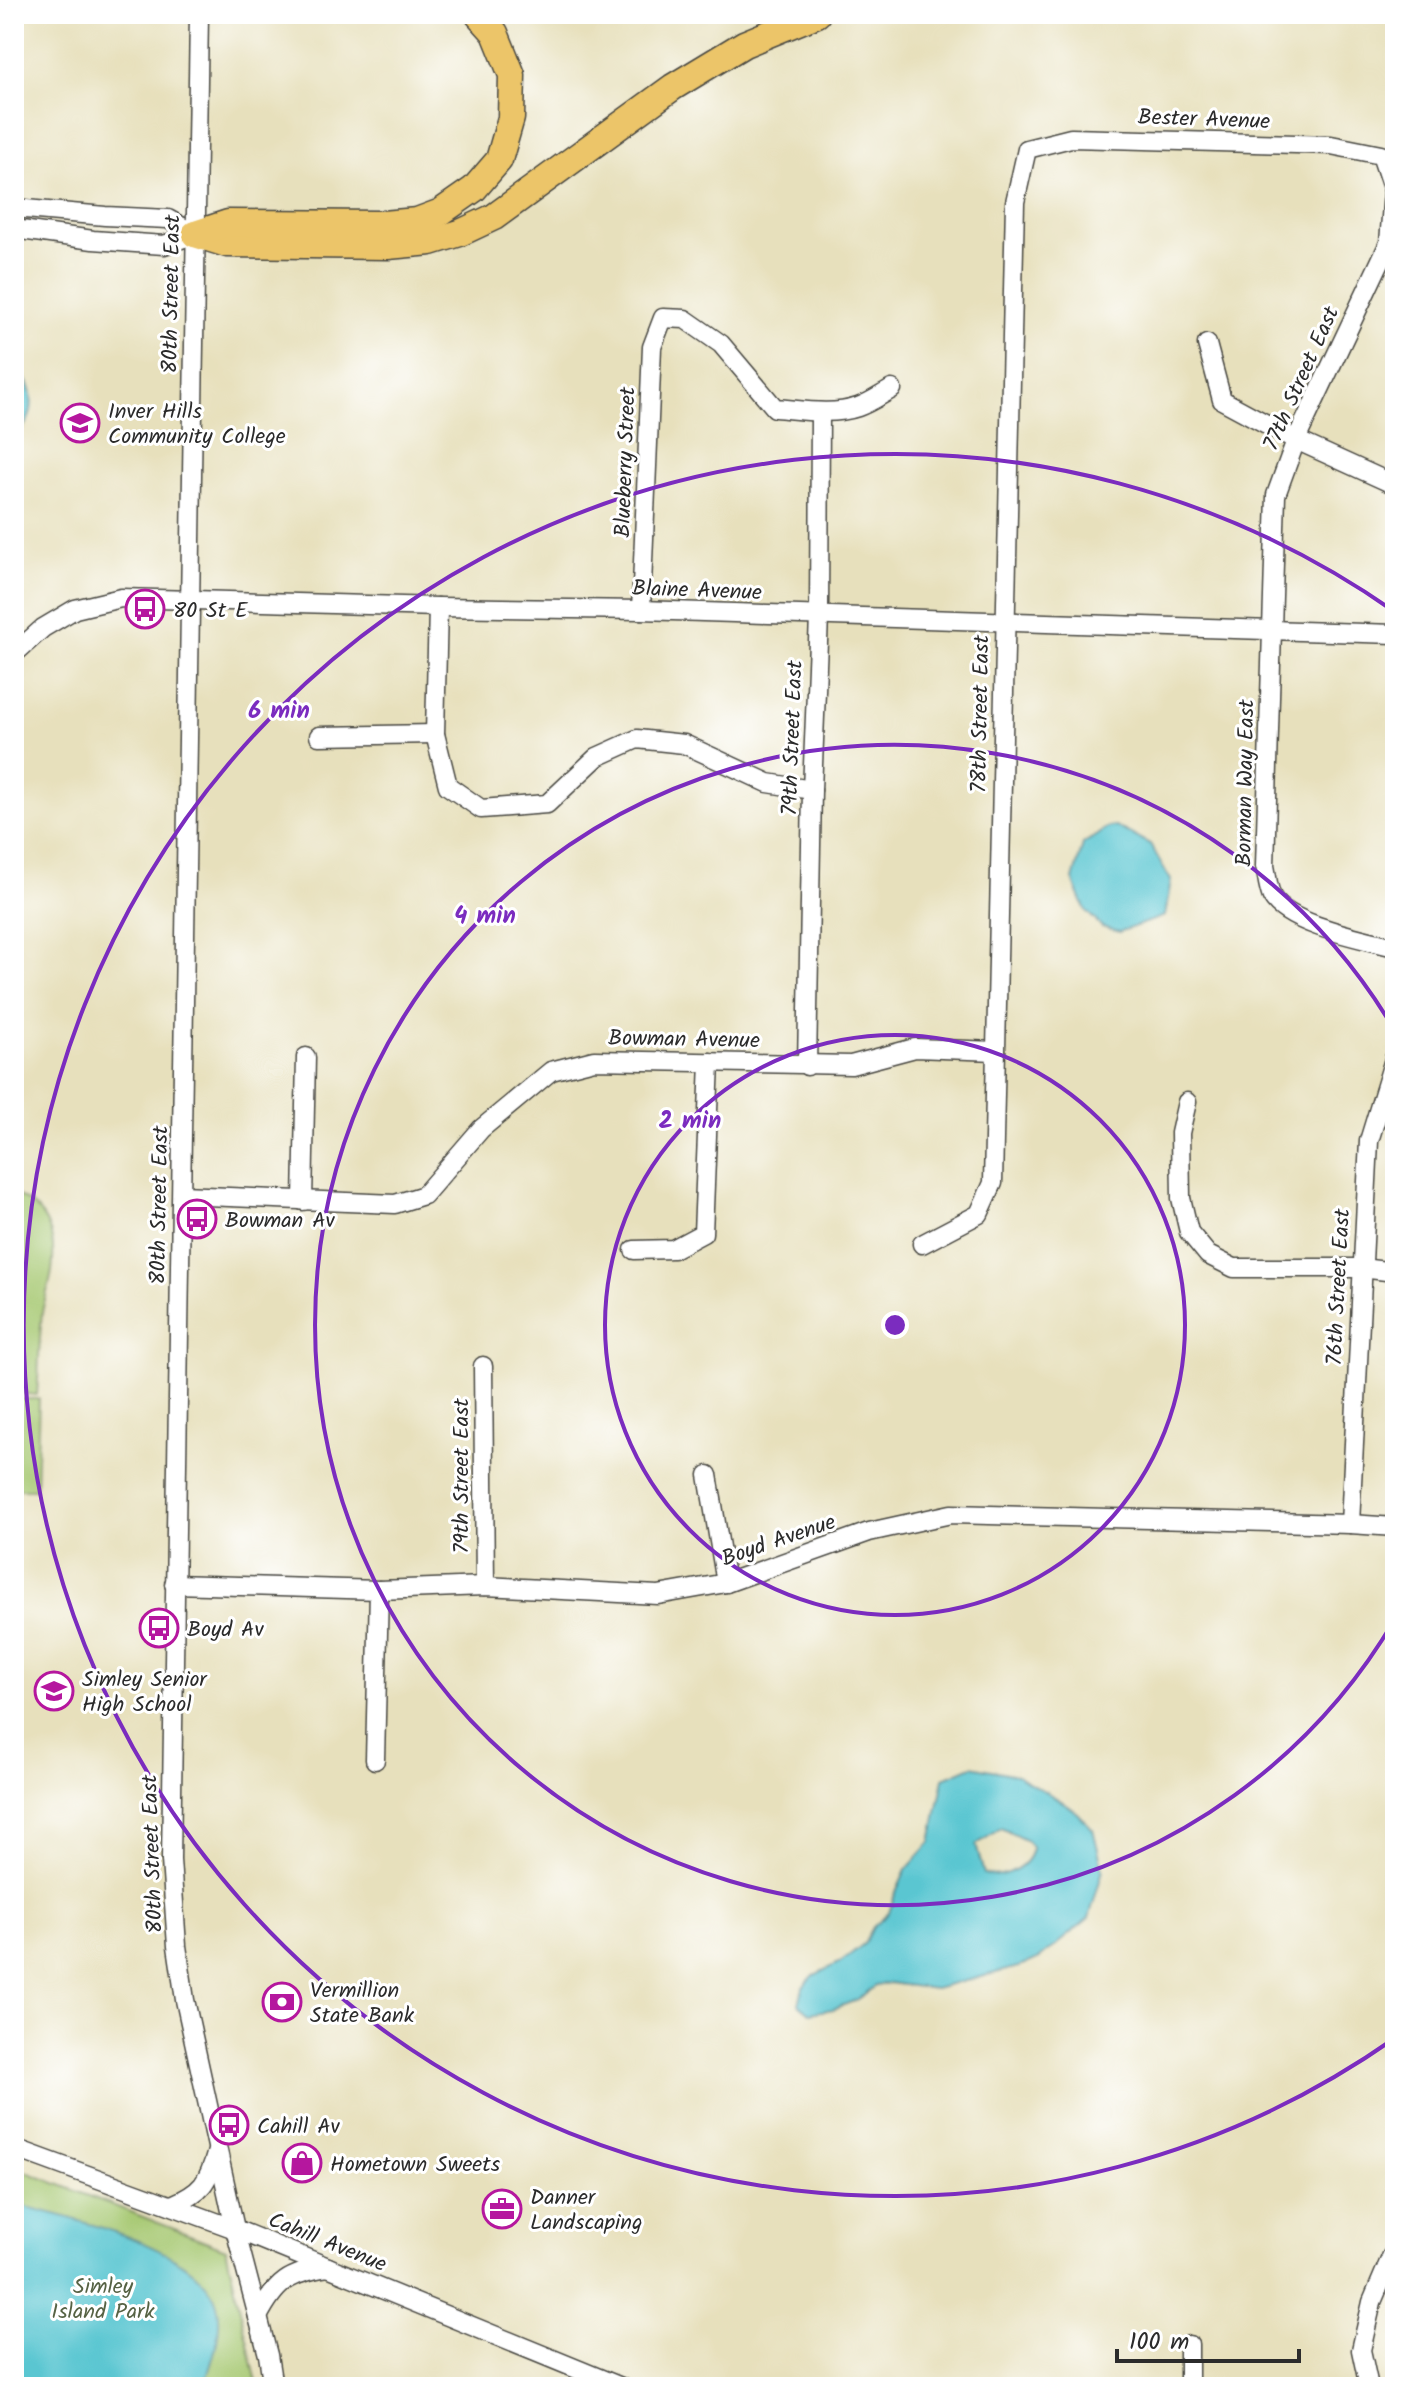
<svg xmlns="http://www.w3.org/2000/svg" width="1409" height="2401" font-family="Kalam,sans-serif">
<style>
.green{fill:#a6c871;stroke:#687a4e;stroke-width:2}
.sand{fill:#eeda9e;stroke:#8c8264;stroke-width:2}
.water{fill:#5ac6d1;stroke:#42787e;stroke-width:2;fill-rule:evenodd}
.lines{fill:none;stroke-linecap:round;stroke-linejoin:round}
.minor-casing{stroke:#474641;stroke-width:21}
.highway-casing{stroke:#474641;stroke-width:29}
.minor{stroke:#fff;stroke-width:18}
.highway{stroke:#ecc569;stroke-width:26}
.ring{fill:none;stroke:#7b2cbf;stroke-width:4}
.labels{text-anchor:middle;stroke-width:6;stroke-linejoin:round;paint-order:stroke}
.street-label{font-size:22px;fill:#2b2b2b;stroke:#fff}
.poi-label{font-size:22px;fill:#2b2b2b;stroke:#fff;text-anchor:start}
.park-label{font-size:22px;fill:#566244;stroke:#fff}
.centre{fill:#7b2cbf;stroke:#fff;stroke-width:4}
.ring-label{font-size:24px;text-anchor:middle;font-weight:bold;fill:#7b2cbf;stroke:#fff;stroke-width:6;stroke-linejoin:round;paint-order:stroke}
</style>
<rect width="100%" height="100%" fill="#fff"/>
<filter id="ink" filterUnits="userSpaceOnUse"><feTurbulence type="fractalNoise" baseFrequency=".0125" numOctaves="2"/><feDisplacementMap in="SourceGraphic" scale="16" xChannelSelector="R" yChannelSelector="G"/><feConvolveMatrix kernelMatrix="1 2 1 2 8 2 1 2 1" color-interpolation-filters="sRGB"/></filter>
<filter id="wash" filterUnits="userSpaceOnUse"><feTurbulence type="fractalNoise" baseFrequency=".006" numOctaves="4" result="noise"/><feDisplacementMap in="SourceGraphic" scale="32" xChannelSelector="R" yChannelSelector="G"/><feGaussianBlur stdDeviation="1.8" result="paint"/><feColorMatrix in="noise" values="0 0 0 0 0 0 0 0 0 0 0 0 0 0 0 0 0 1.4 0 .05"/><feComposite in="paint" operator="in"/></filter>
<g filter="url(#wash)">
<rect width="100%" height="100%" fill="#e7e0bc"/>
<!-- green -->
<g class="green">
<path d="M14 1194C48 1209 57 1236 52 1271 50 1285 44 1299 42 1313 39 1340 39 1368 37 1395L14 1393Z"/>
<path d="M14 1399H39L36 1489H14Z"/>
<path d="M14 2167 226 2249 258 2387H14Z"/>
</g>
<!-- sand -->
<path class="sand" d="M14 1263H26L22 1292 14 1295Z"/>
<!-- water -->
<g class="water">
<path d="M14 368C35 380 40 422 14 433Z"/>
<path d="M1115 826 1150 844 1169 877 1171 880 1165 916 1119 932 1102 927 1086 911 1073 880 1083 844 1109 827Z"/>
<path d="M972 1766 1016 1775 1060 1800 1078 1813 1093 1829 1103 1870 1089 1918 1040 1958 1022 1966 935 1989 889 1983 876 1986 854 2001 833 2009 810 2013 799 2004 803 1987 814 1975 839 1963 865 1943 873 1927 889 1913 894 1897 906 1870 931 1842 944 1778ZM1001 1828 1027 1841 1032 1848C1029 1867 1003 1880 984 1874L976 1845Z"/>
<path d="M14 2204C65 2216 208 2248 218 2309 223 2334 211 2363 204 2387H14Z"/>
</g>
</g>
<g filter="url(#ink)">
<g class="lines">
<defs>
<g id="minor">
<path d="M199 14 171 1860 177 1946 185 2000 235 2229 268 2355 273 2387"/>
<path d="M14 208 105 216 168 219 195 234"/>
<path d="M14 229 93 240 164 245 195 234"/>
<path d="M1207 344 1222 400 1296 440 1395 485"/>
<path d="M438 607 435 734 448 786 481 809 547 804 597 757 637 739 684 744 768 783 812 790"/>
<path d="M641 610 652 347 663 318 685 319 721 344 775 408C802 410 832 416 858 407 870 403 881 395 892 389"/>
<path d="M14 654 43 628 75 609 121 598 438 607 641 610 1395 634"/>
<path d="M319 736 435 734"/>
<path d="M807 1066 812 790 819 617 820 412"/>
<path d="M1187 1102 1180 1133 1181 1198 1189 1232 1208 1255 1234 1268H1361L1395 1272"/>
<path d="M182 1195 395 1204 424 1195 481 1129 551 1071 594 1060 851 1065 915 1048 996 1051"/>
<path d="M303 1201 306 1057"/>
<path d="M922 1244 979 1214 993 1183 1015 202 1027 149 1071 138 1331 145 1381 155 1393 191 1389 243 1296 440 1276 495 1265 866C1267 875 1268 889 1272 897 1288 925 1364 939 1395 947"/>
<path d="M634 1250 673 1249 703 1233 710 1062"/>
<path d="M483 1366 485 1586"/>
<path d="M708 1475 726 1583"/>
<path d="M1350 1524 1369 1141 1395 1056"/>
<path d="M174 1584 379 1590 485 1586 658 1595 726 1583 869 1532 951 1514 1350 1524 1395 1527"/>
<path d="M375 1760 379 1590"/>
<path d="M14 2148 235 2229 621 2387"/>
<path d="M172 2205C202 2192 208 2183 217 2151"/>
<path d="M258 2317C276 2282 289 2273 328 2267"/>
<path d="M1189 2387V2345"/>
<path d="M1369 2387 1361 2350 1372 2302 1392 2255"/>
</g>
<g id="highway">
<path d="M195 234 227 244 388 246 431 242 460 233 494 217 673 87 744 44 817 14"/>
<path d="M195 234 228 223 383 224 417 221 441 212 474 189 499 160 511 118 512 75 495 33 478 14"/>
</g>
</defs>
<!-- minor casing -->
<use href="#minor" class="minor-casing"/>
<!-- highway casing -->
<use href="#highway" class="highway-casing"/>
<!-- minor -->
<use href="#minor" class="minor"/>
<!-- highway -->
<use href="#highway" class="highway"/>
</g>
</g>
<!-- distance rings -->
<g class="ring">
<circle cx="895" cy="1325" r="290"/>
<path d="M1395 1619A580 580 0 1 1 1395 1031"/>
<path d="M1395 2038A871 871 0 1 1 1395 612"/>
</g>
<!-- icons -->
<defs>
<symbol id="university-ring" viewBox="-11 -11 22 22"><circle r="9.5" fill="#fff" stroke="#b5179e" stroke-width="1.5"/><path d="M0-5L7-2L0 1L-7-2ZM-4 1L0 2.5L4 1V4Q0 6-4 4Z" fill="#b5179e"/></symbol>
<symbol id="bus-ring" viewBox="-11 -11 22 22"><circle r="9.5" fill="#fff" stroke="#b5179e" stroke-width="1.5"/><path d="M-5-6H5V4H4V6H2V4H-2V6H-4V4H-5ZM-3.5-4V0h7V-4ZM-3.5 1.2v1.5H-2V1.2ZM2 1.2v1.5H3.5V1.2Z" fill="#b5179e"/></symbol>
<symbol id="school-ring" viewBox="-11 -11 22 22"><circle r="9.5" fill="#fff" stroke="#b5179e" stroke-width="1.5"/><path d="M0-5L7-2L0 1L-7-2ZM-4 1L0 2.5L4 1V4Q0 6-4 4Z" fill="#b5179e"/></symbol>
<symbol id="bank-ring" viewBox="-11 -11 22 22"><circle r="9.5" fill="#fff" stroke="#b5179e" stroke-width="1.5"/><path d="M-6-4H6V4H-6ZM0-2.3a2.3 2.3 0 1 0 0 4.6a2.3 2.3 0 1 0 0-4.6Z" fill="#b5179e"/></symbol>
<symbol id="shop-ring" viewBox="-11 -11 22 22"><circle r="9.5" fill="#fff" stroke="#b5179e" stroke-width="1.5"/><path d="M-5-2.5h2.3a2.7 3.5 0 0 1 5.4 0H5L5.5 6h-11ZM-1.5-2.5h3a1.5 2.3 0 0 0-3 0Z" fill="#b5179e"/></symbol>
<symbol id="office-ring" viewBox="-11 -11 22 22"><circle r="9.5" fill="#fff" stroke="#b5179e" stroke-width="1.5"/><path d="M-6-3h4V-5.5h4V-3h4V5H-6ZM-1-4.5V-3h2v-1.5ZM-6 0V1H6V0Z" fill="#b5179e"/></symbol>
</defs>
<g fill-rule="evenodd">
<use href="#university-ring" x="58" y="401" width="44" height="44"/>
<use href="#bus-ring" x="123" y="587" width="44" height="44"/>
<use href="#bus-ring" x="175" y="1197" width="44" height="44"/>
<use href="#bus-ring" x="137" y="1606" width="44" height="44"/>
<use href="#school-ring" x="32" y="1669" width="44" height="44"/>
<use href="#bank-ring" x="260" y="1980" width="44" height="44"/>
<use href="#bus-ring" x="207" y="2103" width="44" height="44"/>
<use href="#shop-ring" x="280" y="2141" width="44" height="44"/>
<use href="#office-ring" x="480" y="2187" width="44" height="44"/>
</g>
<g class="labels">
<!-- street labels -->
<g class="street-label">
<text transform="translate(1204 118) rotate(2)" y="8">Bester Avenue</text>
<text transform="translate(170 294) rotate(-89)" y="8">80th Street East</text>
<text transform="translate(1300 378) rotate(-66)" y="8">77th Street East</text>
<text transform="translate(624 462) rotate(-88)" y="8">Blueberry Street</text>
<text transform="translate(697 589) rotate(2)" y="8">Blaine Avenue</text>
<text transform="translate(979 714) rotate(-89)" y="8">78th Street East</text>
<text transform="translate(791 738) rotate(-88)" y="8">79th Street East</text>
<text transform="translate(1244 783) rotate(-89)" y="8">Borman Way East</text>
<text transform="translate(684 1038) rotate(1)" y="8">Bowman Avenue</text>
<text transform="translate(158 1205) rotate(-89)" y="8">80th Street East</text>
<text transform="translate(1337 1287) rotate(-87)" y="8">76th Street East</text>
<text transform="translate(460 1476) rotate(-90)" y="8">79th Street East</text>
<text transform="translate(778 1539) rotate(-19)" y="8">Boyd Avenue</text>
<text transform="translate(151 1854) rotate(-92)" y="8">80th Street East</text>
<text transform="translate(328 2241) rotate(22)" y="8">Cahill Avenue</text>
</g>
<!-- poi labels -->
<g class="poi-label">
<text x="108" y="418">Inver Hills<tspan x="108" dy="25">Community College</tspan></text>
<text x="173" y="617">80 St E</text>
<text x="225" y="1227">Bowman Av</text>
<text x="187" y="1636">Boyd Av</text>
<text x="82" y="1686">Simley Senior<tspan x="82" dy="25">High School</tspan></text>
<text x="310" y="1997">Vermillion<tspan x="310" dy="25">State Bank</tspan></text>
<text x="257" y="2133">Cahill Av</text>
<text x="330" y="2171">Hometown Sweets</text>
<text x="530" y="2204">Danner<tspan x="530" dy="25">Landscaping</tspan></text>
</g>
<!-- park labels -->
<g class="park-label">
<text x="103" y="2293">Simley<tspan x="103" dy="25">Island Park</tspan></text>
</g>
</g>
<circle cx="895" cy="1325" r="12" class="centre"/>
<g class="ring-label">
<text x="279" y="718">6 min</text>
<text x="485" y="923">4 min</text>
<text x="690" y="1128">2 min</text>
</g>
<!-- margin -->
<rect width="1409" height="2401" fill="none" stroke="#fff" stroke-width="48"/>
<!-- scale -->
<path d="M1117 2349v12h182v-12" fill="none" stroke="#2b2b2b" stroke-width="4"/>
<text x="1129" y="2349" font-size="24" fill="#2b2b2b" stroke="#ffffff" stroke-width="6" paint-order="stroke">100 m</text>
</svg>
